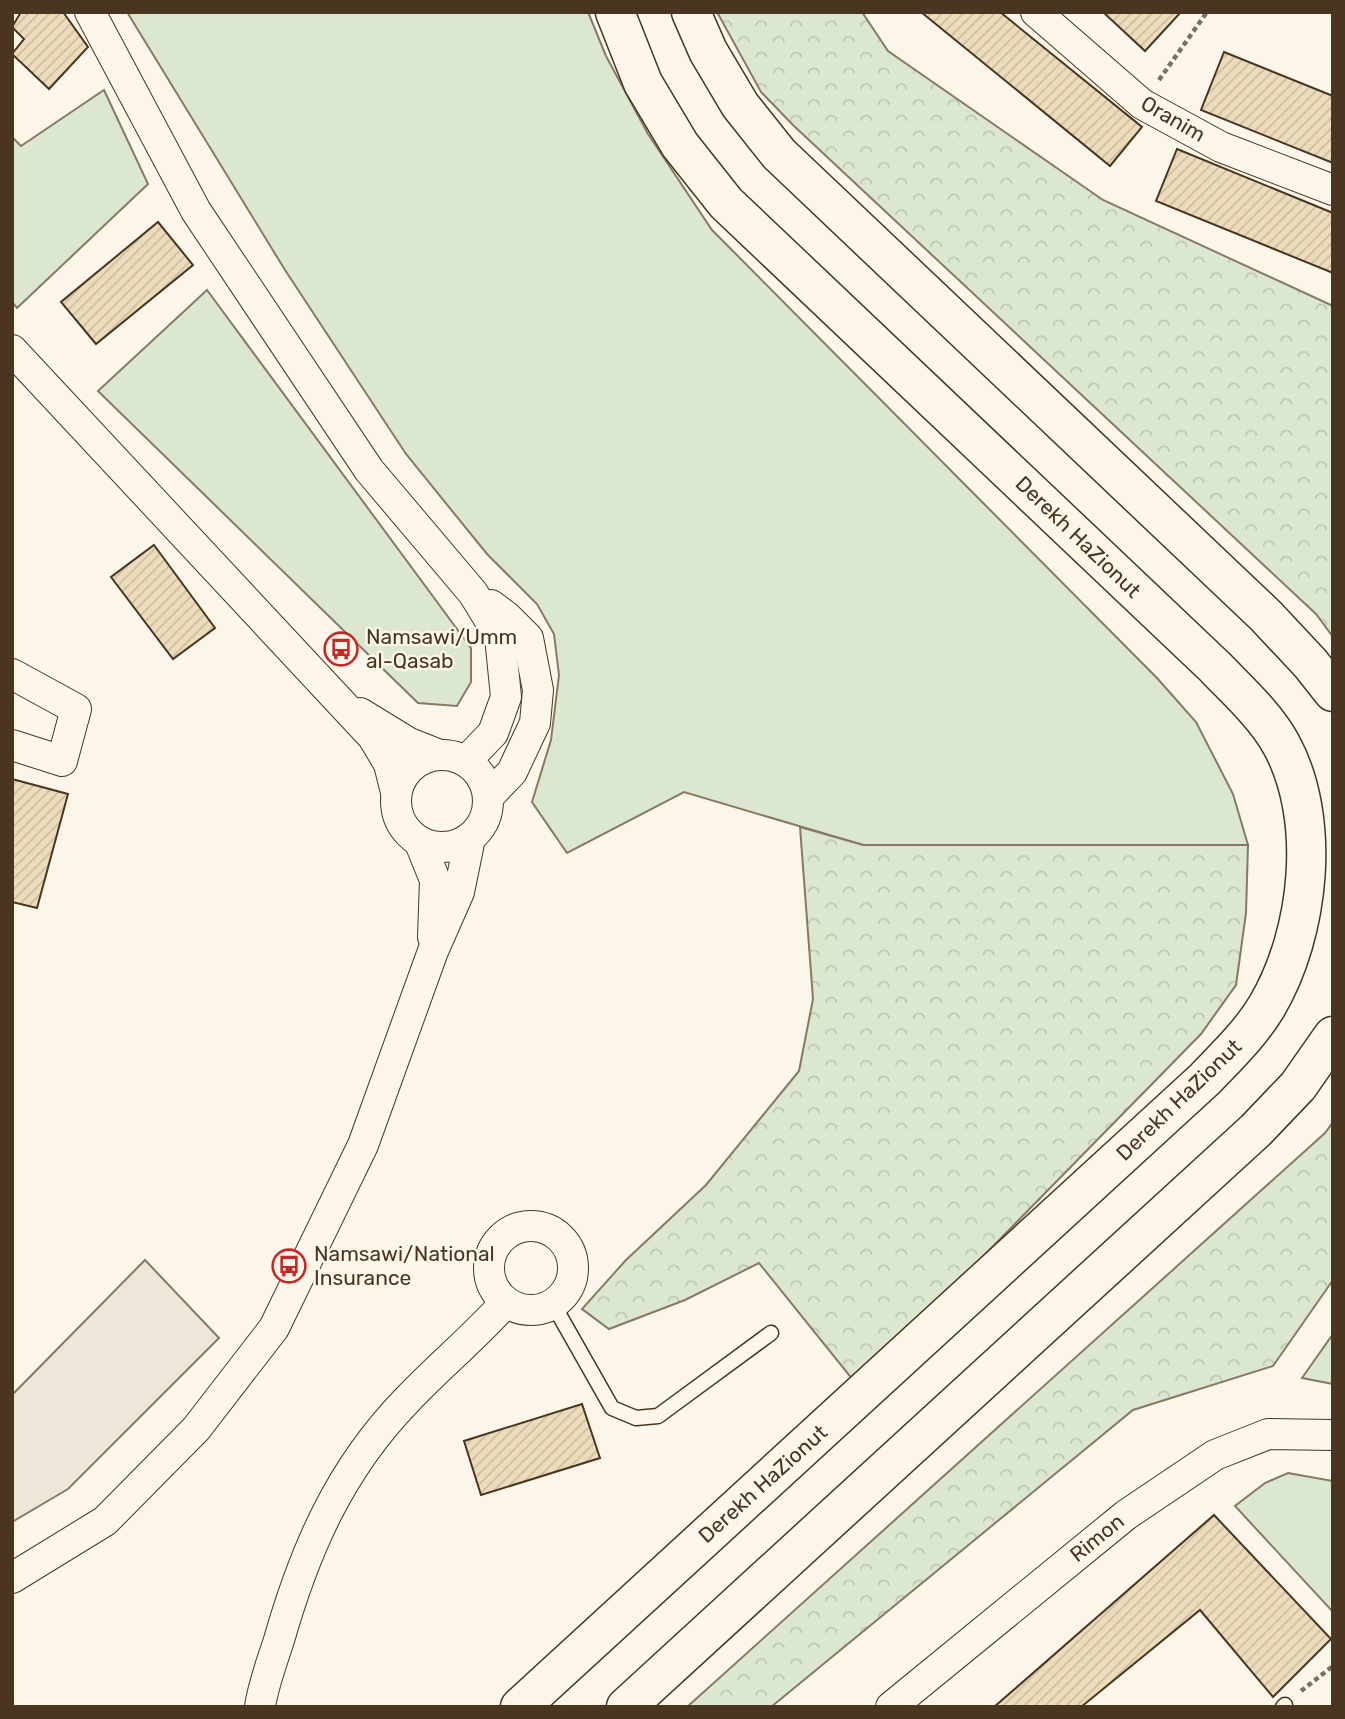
<svg xmlns="http://www.w3.org/2000/svg" width="1345" height="1719" font-family="Rubik,sans-serif">
<style>
.green{fill:#dce7d0;stroke:#887966;stroke-width:2}
.forest{fill:url(#forest-crowns);stroke:#887966;stroke-width:2}
.parking{fill:#ede7d9;stroke:#887966;stroke-width:2}
.building{fill:url(#building-hatch);stroke:#4a3520;stroke-width:2}
.lines{fill:none;stroke-linecap:round;stroke-linejoin:round}
.lane-casing{stroke:#4a3520;stroke-width:17}
.street-casing{stroke:#4a3520;stroke-width:32}
.highway-casing{stroke:#4a3520;stroke-width:41}
.path{stroke:#7f6f5c;stroke-width:4.5;stroke-dasharray:5 3.5;stroke-linecap:butt}
.lane{stroke:#fbf6e9;stroke-width:14}
.street{stroke:#fbf6e9;stroke-width:30}
.highway{stroke:#fbf6e9;stroke-width:38}
.labels{text-anchor:middle;stroke-width:5;stroke-linejoin:round;paint-order:stroke}
.street-label{font-size:21px;fill:#4a3520;stroke:#fbf6e9}
.poi-label{font-size:21px;fill:#4a3520;stroke:#fbf6e9;text-anchor:start}
</style>
<defs>
<pattern id="forest-crowns" width="20" height="18" patternUnits="userSpaceOnUse" patternTransform="scale(1.75)"><rect width="20" height="18" fill="#dce7d0"/><path d="M2 6a3 3 0 1 1 6 0M12 15a3 3 0 1 1 6 0" fill="none" stroke="#bec7b2"/></pattern>
<pattern id="building-hatch" width="6" height="6" patternUnits="userSpaceOnUse" patternTransform="scale(1.75)"><rect width="6" height="6" fill="#ecdcbc"/><path d="M-1 1l2-2M0 6l6-6M5 7l2-2" fill="none" stroke="#ccbda1"/></pattern>
</defs>
<rect width="100%" height="100%" fill="#fbf6e9"/>
<!-- green -->
<g class="green">
<path d="M127 12H588L606 56 648 134 712 230 1157 678 1196 722 1233 794 1248 845H863L684 792 567 853 532 802 551 740 559 675 554 634 537 604 487 554 406 454 285 270Z"/>
<path d="M104 90 148 184 17 308 12 302V137L21 146Z"/>
<path d="M207 290 471 648V682L457 706 418 703 98 391Z"/>
<path d="M1333 1334V1384L1302 1378Z"/>
<path d="M1288 1473 1333 1481V1612L1235 1506 1265 1483Z"/>
</g>
<!-- forest -->
<g class="forest">
<path d="M717 12H862L888 51 1103 200 1333 306V637L1316 614 794 126 761 92Z"/>
<path d="M800 827 863 845H1248L1246 913 1236 985 1201 1034 857 1385 759 1263 685 1300 609 1329 582 1309 626 1260 706 1185 799 1071 813 999Z"/>
<path d="M1333 1122V1280L1273 1366 1133 1410 771 1707H687L1325 1133Z"/>
</g>
<!-- parking -->
<path class="parking" d="M145 1260 219 1338 68 1489 12 1522V1395Z"/>
<!-- building -->
<g class="building">
<path d="M21 12H63L88 47 49 89 12 54 24 39 12 27Z"/>
<path d="M921 12H1000L1142 127 1110 166Z"/>
<path d="M1103 12H1181L1145 51Z"/>
<path d="M1224 52 1333 96V163L1201 110Z"/>
<path d="M1177 149 1333 213V273L1156 201Z"/>
<path d="M158 222 193 265 96 344 61 302Z"/>
<path d="M154 545 215 628 173 659 111 577Z"/>
<path d="M12 779 68 794 37 908 12 902Z"/>
<path d="M582 1404 600 1458 481 1495 464 1441Z"/>
<path d="M1214 1515 1331 1639 1273 1697 1200 1610 1081 1707H994Z"/>
</g>
<g class="lines">
<defs>
<g id="lane">
<path d="M553 1304 612 1408 636 1418 658 1416 771 1333"/>
<path d="M1283 1707 1285 1705"/>
</g>
<g id="street">
<path d="M90 12 196 211 369 470 473 593 500 637 506 697 493 733 466 761"/>
<path d="M1036 12 1142 104 1221 147 1333 190"/>
<path d="M12 350 373 737 389 764 396 792"/>
<path d="M12 674 76 709 62 761 12 745"/>
<path d="M360 713 409 743 437 754"/>
<circle cx="442" cy="801" r="46"/>
<path d="M489 796 512 772 535 723 538 690 528 638 507 617 491 605"/>
<path d="M420 843 435 880 433 937"/>
<circle cx="531" cy="1268" r="42"/>
<path d="M12 1578 105 1521 196 1429 274 1328 363 1145 433 951 459 892 470 838"/>
<path d="M260 1707C263 1685 272 1662 279 1640 305 1549 340 1469 407 1400 439 1366 475 1337 505 1303"/>
<path d="M891 1707 1126 1515 1215 1455 1268 1434 1333 1435"/>
</g>
<g id="highway">
<path d="M691 12 708 51 740 105 779 154 1266 616 1310 663 1333 692"/>
<path d="M520 1707 1205 1079C1227 1056 1251 1033 1267 1006 1310 933 1322 818 1281 744 1265 715 1237 690 1215 667L726 203 680 145 643 83 615 12"/>
<path d="M626 1707 1256 1130 1298 1086 1333 1036"/>
</g>
</defs>
<!-- lane casing -->
<use href="#lane" class="lane-casing"/>
<!-- street casing -->
<use href="#street" class="street-casing"/>
<!-- highway casing -->
<use href="#highway" class="highway-casing"/>
<!-- path -->
<g class="path">
<path d="M1159 80 1207 12"/>
<path d="M1301 1691 1333 1666"/>
</g>
<!-- lane -->
<use href="#lane" class="lane"/>
<!-- street -->
<use href="#street" class="street"/>
<!-- highway -->
<use href="#highway" class="highway"/>
</g>
<!-- icons -->
<defs>
<symbol id="bus-ring" viewBox="-11 -11 22 22"><circle r="9.5" fill="#fbf6e9" stroke="#c62828" stroke-width="1.5"/><path d="M-5-6H5V4H4V6H2V4H-2V6H-4V4H-5ZM-3.5-4V0h7V-4ZM-3.5 1.2v1.5H-2V1.2ZM2 1.2v1.5H3.5V1.2Z" fill="#c62828"/></symbol>
</defs>
<g fill-rule="evenodd">
<use href="#bus-ring" x="322" y="630" width="38" height="38"/>
<use href="#bus-ring" x="270" y="1247" width="38" height="38"/>
</g>
<g class="labels">
<!-- street labels -->
<g class="street-label">
<text transform="translate(1173 119) rotate(30)" y="7">Oranim</text>
<text transform="translate(1078 537) rotate(44)" y="7">Derekh HaZionut</text>
<text transform="translate(1179 1100) rotate(-44)" y="7">Derekh HaZionut</text>
<text transform="translate(763 1484) rotate(-42)" y="7">Derekh HaZionut</text>
<text transform="translate(1097 1538) rotate(-39)" y="7">Rimon</text>
</g>
<!-- poi labels -->
<g class="poi-label">
<text x="366" y="644">Namsawi/Umm<tspan x="366" dy="24">al-Qasab</tspan></text>
<text x="314" y="1261">Namsawi/National<tspan x="314" dy="24">Insurance</tspan></text>
</g>
</g>
<!-- border -->
<rect width="1345" height="1719" fill="none" stroke="#4a3520" stroke-width="28"/>
</svg>
